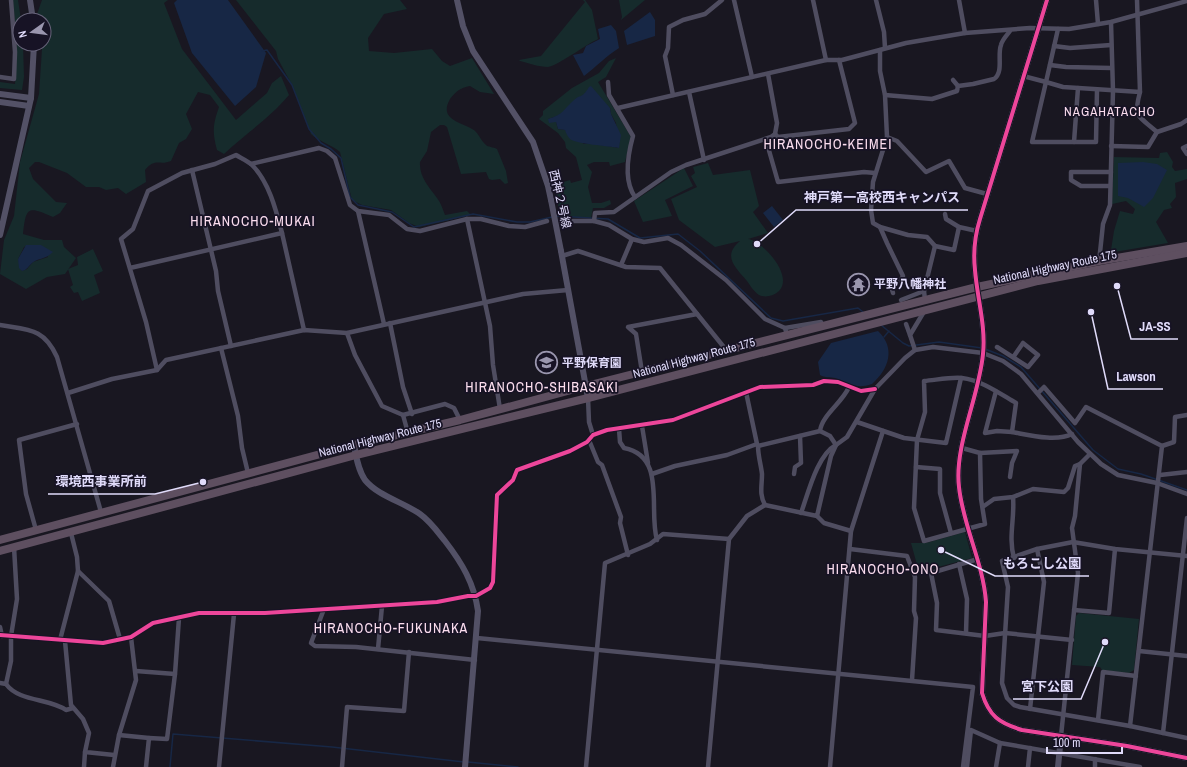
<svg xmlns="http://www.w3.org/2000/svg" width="1187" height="767" font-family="'Archivo Narrow','Noto Sans JP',sans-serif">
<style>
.green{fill:#162b2c;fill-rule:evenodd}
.water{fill:#172745}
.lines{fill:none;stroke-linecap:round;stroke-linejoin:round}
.stream{stroke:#172745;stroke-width:1.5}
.street{stroke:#4f4d60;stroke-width:4.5}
.secondary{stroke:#535166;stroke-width:6}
.highway{stroke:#5e4f60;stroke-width:8}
.secondary-bridge{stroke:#535166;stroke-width:6}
.cycleway-casing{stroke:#171325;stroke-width:6}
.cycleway{stroke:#ed469a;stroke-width:4}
.labels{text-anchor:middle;stroke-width:3.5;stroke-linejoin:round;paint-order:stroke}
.street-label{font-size:12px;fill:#e0dbfa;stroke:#171325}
.poi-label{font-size:12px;font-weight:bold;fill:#e0dbfa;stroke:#171325;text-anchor:start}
.neighbourhood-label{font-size:13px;letter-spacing:1px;fill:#fbddee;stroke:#171325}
.quarter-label{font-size:14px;letter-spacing:1px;fill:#fbddee;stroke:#171325}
.leader{fill:none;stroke:#e0dbfa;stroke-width:1.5}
.callout-dot{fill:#e0dbfa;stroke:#171325;stroke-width:1.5}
.callout-label{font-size:13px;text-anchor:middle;font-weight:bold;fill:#e0dbfa;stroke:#171325;stroke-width:3.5;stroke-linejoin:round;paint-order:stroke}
</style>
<rect width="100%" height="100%" fill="#191721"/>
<!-- green -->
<g class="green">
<path d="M13 0H18L21 20 20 44H23L24 77 22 90 0 88V82L15 84 17 50Z"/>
<path d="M42 0H168L164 3 182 49 236 120 267 93 272 83 281 76 289 95C269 119 246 133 224 154L217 150C212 132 213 124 219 107L210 95 198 92 186 114 192 129 186 139 179 143 171 161C159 166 156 157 145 170L146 182 126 194 118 188 106 190 99 187H86L67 173 39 162H35L29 168 33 179 56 202 67 203 60 213 53 217C28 206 26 206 23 234L44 240H62L64 247 76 258 65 274 47 277 26 289 0 274 4 240 14 216 20 162 39 94 42 49 41 44H44V20H37V14ZM30 245H41L48 257 33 262 27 269 22 271 18 259 24 247Z"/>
<path d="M236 0H400L407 9 384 14 368 38 369 51 394 53 432 49 442 61 450 66 472 58 494 94 480 92 470 86C460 88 456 91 450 99 438 120 462 122 474 130 479 134 481 141 486 145 488 147 493 147 497 149L506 171 508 183 505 184 500 179 492 180 489 179 486 172 461 174 447 127 444 125H440L431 132 427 151 420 162C419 177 429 187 437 198 441 203 443 210 445 215L467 211 471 215 419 227 409 223 391 210 362 205 352 200 340 152C331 144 319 142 311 134L293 87 278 59 276 51Z"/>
<path d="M583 0H585L592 10 598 39C587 44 557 66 548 67 539 67 528 63 520 61L519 60 541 56 585 2Z"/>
<path d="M619 0H645L621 20 622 17Z"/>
<path d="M616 58 606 77 598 82 631 137 625 162 610 166 609 162H594L587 165 592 172 588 187 592 203H601L610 200 611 204 604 208H593L591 218 577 217 561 219 554 185 570 180 571 183 582 180 576 157 566 148 565 142 558 133 539 119 543 115V111L572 88 599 73 609 61ZM584 96 610 108 611 114 616 123 619 148 590 143 584 144 565 130 558 129 556 122 548 119C555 117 563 114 568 108 574 102 575 98 584 96Z"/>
<path d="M1167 152 1173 162 1172 167 1175 171 1187 169V179L1175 183 1176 197 1170 204 1172 208 1164 210 1156 222 1168 243 1108 253V251L1111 250 1114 231 1120 211 1133 214 1135 209 1126 201 1112 204 1114 157 1159 158 1160 153Z"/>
<path d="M708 163 713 175 750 170 759 206 753 212 768 233 748 239C763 241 794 276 779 291 774 296 765 298 759 295 754 292 750 285 747 281 735 267 722 256 740 241L715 247 679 220 671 199 697 187 691 176 695 173 693 167Z"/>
<path d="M684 168 693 186 665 200 672 216 643 222 634 201Z"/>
<path d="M93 249 103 271 94 275 100 293 82 301 78 292 74 293 70 287 73 285 68 269 78 265 77 257Z"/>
<path d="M965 532 972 558 919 572 911 543H926Z"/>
<path d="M1079 613 1139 619 1134 670 1129 673 1102 670 1100 667 1072 665 1076 616Z"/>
</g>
<!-- water -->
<g class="water">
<path d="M177 0H228L266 53 256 87 235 106 192 53 174 3Z"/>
<path d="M650 12 655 20V36L627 45 624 31Z"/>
<path d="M611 25 616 31 619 48C606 56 596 67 584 76L573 55 583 53 586 46 600 39 598 29Z"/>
<path d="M591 86 610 108 611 114 621 135 619 148C608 146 576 144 570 139 568 137 566 133 565 130L558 129 556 122 549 123 548 119C564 114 562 111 573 101 581 93 581 100 589 87Z"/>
<path d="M1143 162 1157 164 1167 170 1153 198 1144 207 1128 198 1118 196V163Z"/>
<path d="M772 206 783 220 774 227 763 213Z"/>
<path d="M26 245H41L53 252C47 258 42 258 35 261 29 264 28 270 22 271L19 268 18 259Z"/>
<path d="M878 331C896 348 889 369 872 384 854 390 850 382 835 378 830 377 825 378 820 375L818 362 831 343Z"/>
</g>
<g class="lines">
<!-- stream -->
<g class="stream">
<path d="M262 51 267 50 292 85 309 129 321 143 331 149 341 158 350 197 358 205 392 212 414 227 473 214 517 222H530L552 217"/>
<path d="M556 216 608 219 640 238 678 234 700 251 771 318 783 321 858 308 863 312"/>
<path d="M881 325 903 343 909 346 939 342 982 348"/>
<path d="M884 337 889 331"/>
<path d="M985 349 1003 356 1021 367 1093 450 1118 469 1141 474 1187 490"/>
<path d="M468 762 518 767"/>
<path d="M170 767 173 734 332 747 464 762"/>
</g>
<!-- street -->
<g class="street">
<path d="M734 0 752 77"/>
<path d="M813 0 826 60"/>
<path d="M876 0 884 32 885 48"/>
<path d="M959 0 965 33"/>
<path d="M1096 0 1098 24"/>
<path d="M1058 29 1046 82 1063 87 1140 92 1137 0"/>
<path d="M1054 46 1070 48 1111 45"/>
<path d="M880 50V71L885 95 887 137 873 182 871 210 873 223 880 227 887 243 903 276 901 280 891 286 893 293"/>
<path d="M1050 65 1066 67 1111 68"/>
<path d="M1023 76 1046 82 1032 142H1096L1097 90"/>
<path d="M0 77 14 79 15 52 11 0"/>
<path d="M953 80 958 86"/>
<path d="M608 82 609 95 633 136C628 154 623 180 635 197"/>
<path d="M689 92 704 160"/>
<path d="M673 95 665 56 668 48 669 27 683 20 705 14 722 0"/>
<path d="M885 95 932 99 957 91 958 86 973 84 994 79C1004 72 997 55 1001 45 1002 40 1007 35 1010 31"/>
<path d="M618 108 826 60H842L906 43 965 33 1030 28 1069 29 1111 22 1187 1"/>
<path d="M1157 132 1181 124 1187 120"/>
<path d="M775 134 778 137 849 129 855 123 839 60"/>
<path d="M887 137 897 141 926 172 949 161 965 188 987 194"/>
<path d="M766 140 778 182 864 172 875 173"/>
<path d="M1074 142 1078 88"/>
<path d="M1111 146 1148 147 1157 132C1138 115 1133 118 1140 92"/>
<path d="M1187 146 1183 148 1187 154"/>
<path d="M251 164 319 148 327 151 335 158 350 205 358 211 389 215 407 229 420 231 467 219H481L509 226 525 227 547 221"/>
<path d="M192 170 216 271 218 291 231 346"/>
<path d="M1110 186H1081L1071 180V172H1111"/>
<path d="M358 211 384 324"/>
<path d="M945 214 946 219 959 227 977 231"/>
<path d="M467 219 490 326 493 365 500 409"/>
<path d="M561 221H594L595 213 614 212 671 172 686 165 771 137 775 134 777 123 768 74"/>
<path d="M594 221 609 225 632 239 644 242 668 238 681 245 726 280 765 319 785 328 787 335"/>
<path d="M880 227 908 235 927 237 935 246"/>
<path d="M282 233 304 330"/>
<path d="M562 256 578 251 626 267 660 268 727 351"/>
<path d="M1099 262 1103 224 1110 205 1113 91 1111 22"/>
<path d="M621 265 632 239"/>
<path d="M130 268 282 233C276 210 269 182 252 165 248 161 241 158 236 155L215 164 182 173 148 191 133 229 121 239 146 322 157 370"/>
<path d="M901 300 924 291"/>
<path d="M925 300 924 291 935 246 954 250 959 227"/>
<path d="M390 323 403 387 412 414"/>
<path d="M906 324 910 335"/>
<path d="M0 325C29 330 44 328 57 357L101 512"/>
<path d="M785 328 821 322 822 326"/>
<path d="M347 333 355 355 382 406 403 415 445 404 454 408 460 420"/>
<path d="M997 347 1028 367 1038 355 1023 343 1014 356"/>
<path d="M221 348 238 416 242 448 248 473"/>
<path d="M915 350 910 335 925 310"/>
<path d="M642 372 636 334 628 327 697 314"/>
<path d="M746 392 757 444"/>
<path d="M68 393 112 379 157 370 166 360 304 330 347 333 523 294 568 290"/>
<path d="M1038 393 1044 387 1075 423 1086 407 1162 446 1130 726"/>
<path d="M588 398 589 422 593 435"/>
<path d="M403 415 408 433"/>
<path d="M857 422 904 438 946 443 961 378"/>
<path d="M642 426 648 463"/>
<path d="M619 429 620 442 624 448C667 456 648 510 657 540"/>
<path d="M820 431C822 415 842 403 849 387"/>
<path d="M1012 432C1029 435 1056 442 1072 434"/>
<path d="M589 440 598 462 602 465 621 517 620 523 628 555"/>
<path d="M758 446C758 456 761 465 762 474 762 486 759 494 765 505"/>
<path d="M1162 446 1174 442 1175 417 1187 415"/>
<path d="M962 448 980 453 981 499 985 524 924 541 914 508 917 440 925 412 924 381C936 380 950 377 962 378 981 380 999 393 1016 403L1012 432 997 431 985 433 996 391"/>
<path d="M980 453 1017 451 1012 463 1010 477"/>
<path d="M916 467 940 469V493L951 533"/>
<path d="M652 474 675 466 727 455 757 444 758 446 820 431 830 436 836 445C817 455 808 494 801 513"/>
<path d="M794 474 795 467 801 463 800 436"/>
<path d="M1160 475 1187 472"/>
<path d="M1013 497C1015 518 1008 537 1014 558"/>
<path d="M984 506 994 499 1013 497 1033 489 1064 492 1068 488 1075 466 1080 464"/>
<path d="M817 516 824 523 851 531"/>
<path d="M36 530 26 494 19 440 77 424"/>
<path d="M850 549 907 556 915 577 914 611 916 618 912 680"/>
<path d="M1187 556 1115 549 1073 542 1037 549 1002 561 1008 587 1002 683 1007 698 1014 705 1020 707 1130 726 1187 738"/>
<path d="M978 559 931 573 937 603 936 630 985 636 1005 633 1072 640"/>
<path d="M959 564 967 599 966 633"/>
<path d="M78 571 109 601 120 639"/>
<path d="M324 609 311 643 315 646 356 647 475 660"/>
<path d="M1074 610 1109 613 1115 549"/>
<path d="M0 627 2 636"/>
<path d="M0 635 103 643 131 637 153 623 199 613H265L437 602 468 596H476L490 588 493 582 497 495 513 480 517 470 570 451 587 442 593 435 607 430 673 420 760 387 813 385 824 381 838 382 861 391 875 389"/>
<path d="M477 638 973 687 963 767"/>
<path d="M60 640 78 571 77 557 71 533"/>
<path d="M65 641 71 705 83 719 89 733 85 752 114 755"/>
<path d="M378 649 382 606"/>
<path d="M1139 651 1187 656"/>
<path d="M136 671 175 674"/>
<path d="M0 683 6 684 11 661V636L17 599 14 547"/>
<path d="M6 684C19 702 49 698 66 710L73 708"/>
<path d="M1030 709 1044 582 1037 549"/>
<path d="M1098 720 1103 672 1136 676"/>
<path d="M1163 733 1187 518"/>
<path d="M119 735 149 738"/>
<path d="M1061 736 1078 573 1072 528 1075 516 1080 464 1090 454"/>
<path d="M84 767 85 752"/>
<path d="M113 767 119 735 136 680 131 637"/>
<path d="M146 767 149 738 167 739 175 674 179 618"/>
<path d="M219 767 234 614"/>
<path d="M342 767 347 707 404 711 409 652"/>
<path d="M586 767 605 563 650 544 663 534 729 539"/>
<path d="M708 767 729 539 747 516 765 505 817 516 831 456 836 445 847 437 875 389 905 358 915 350 933 347 983 353 1003 361 1021 374 1078 442 1101 464 1118 475 1157 483 1187 494"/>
<path d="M830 767 851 531 883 431"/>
<path d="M967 767 971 730 1000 743 1140 767"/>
<path d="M996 767 1000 743"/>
<path d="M1028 767 1030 748"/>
<path d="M1095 767V759"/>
</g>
<!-- secondary -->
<g class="secondary">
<path d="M30 0 33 20"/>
<path d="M457 0 463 26 473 51 533 142 548 186 551 200"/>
<path d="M1047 0 980 219C975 235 973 252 975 270 977 297 986 326 983 354 979 397 954 446 959 487 963 526 983 562 986 602L982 693C989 716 999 723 1022 730L1127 746 1187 758"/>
<path d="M0 94 31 98"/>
<path d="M0 102 29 106"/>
<path d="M0 235 31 98 34 44"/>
<path d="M561 251 588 398"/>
<path d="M354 445C356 456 358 470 365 480 378 496 403 502 420 514 430 521 437 531 445 541 462 563 474 583 478 611L465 767"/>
<path d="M1058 767 1061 736"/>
</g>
<!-- highway -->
<g class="highway">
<path d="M0 540 354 445 460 420 586 386 977 287 1099 261 1187 246"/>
<path d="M0 551 356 455 588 398 1038 281 1187 253"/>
</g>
<!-- secondary-bridge -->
<path class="secondary-bridge" d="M551 200 561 251"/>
<defs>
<g id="cycleway">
<path d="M1047 0 980 219C975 235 973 252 975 270 977 297 986 326 983 354 979 397 954 446 959 487 963 526 983 562 986 602L982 693C989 716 999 723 1022 730L1127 746 1187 758"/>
<path d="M0 635 103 643 131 637 153 623 199 613H265L437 602 468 596H476L490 588 493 582 497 495 513 480 517 470 570 451 587 442 593 435 607 430 673 420 760 387 813 385 824 381 838 382 861 391 875 389"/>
</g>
</defs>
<!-- cycleway casing -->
<use href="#cycleway" class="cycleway-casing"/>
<!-- cycleway -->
<use href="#cycleway" class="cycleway"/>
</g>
<!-- icons -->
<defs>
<symbol id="temple-ring" viewBox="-11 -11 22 22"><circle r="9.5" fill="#171325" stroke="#9a96ae" stroke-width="1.5"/><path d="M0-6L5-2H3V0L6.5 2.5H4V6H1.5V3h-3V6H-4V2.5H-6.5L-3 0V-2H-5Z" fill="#9a96ae"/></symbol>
<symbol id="school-ring" viewBox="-11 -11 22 22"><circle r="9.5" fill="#171325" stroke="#9a96ae" stroke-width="1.5"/><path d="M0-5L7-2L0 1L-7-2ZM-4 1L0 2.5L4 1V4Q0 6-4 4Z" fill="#9a96ae"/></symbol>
</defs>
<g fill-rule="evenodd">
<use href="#temple-ring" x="846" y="272" width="25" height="25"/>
<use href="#school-ring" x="534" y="350" width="25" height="25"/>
</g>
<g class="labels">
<!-- street labels -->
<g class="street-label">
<text transform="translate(560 199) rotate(77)" y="4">西神２号線</text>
<text transform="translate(1055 267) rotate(-12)" y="4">National Highway Route 175</text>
<text transform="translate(694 358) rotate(-15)" y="4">National Highway Route 175</text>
<text transform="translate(380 438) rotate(-14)" y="4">National Highway Route 175</text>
</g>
<!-- poi labels -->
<g class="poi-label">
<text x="874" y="288">平野八幡神社</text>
<text x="562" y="367">平野保育園</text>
</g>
<!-- neighbourhood labels -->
<g class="neighbourhood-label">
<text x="1110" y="116">NAGAHATACHO</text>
</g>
<!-- quarter labels -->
<g class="quarter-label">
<text x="828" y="149">HIRANOCHO-KEIMEI</text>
<text x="253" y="226">HIRANOCHO-MUKAI</text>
<text x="542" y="392">HIRANOCHO-SHIBASAKI</text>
<text x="883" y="574">HIRANOCHO-ONO</text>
<text x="391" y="633">HIRANOCHO-FUKUNAKA</text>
</g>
</g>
<!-- callouts -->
<path class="leader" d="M757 244L796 210H968M1117 286L1131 339H1178M1091 312L1108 389H1163M203 482L155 494H48M941 550L995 576H1089M1105 642L1081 699H1013"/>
<g class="callout-dot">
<circle cx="757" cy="244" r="4"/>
<circle cx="1117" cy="286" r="4"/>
<circle cx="1091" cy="312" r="4"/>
<circle cx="203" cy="482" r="4"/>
<circle cx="941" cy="550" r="4"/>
<circle cx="1105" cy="642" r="4"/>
</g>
<g class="callout-label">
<text x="882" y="202">神戸第一高校西キャンパス</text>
<text x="1155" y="331">JA-SS</text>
<text x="1136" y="381">Lawson</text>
<text x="101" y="486">環境西事業所前</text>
<text x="1042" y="568">もろこし公園</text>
<text x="1047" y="691">宮下公園</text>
</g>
<!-- north arrow -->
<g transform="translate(32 32) rotate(256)"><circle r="19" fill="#171325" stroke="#67637a"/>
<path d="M0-3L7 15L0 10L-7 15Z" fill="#9a96ae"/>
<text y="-6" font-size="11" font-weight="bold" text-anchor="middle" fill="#e0dbfa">N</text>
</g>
<!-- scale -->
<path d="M1047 747v6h75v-6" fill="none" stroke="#e0dbfa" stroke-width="2"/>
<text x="1053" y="747" font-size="12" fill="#e0dbfa" stroke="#171325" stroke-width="3" paint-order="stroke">100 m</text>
</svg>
